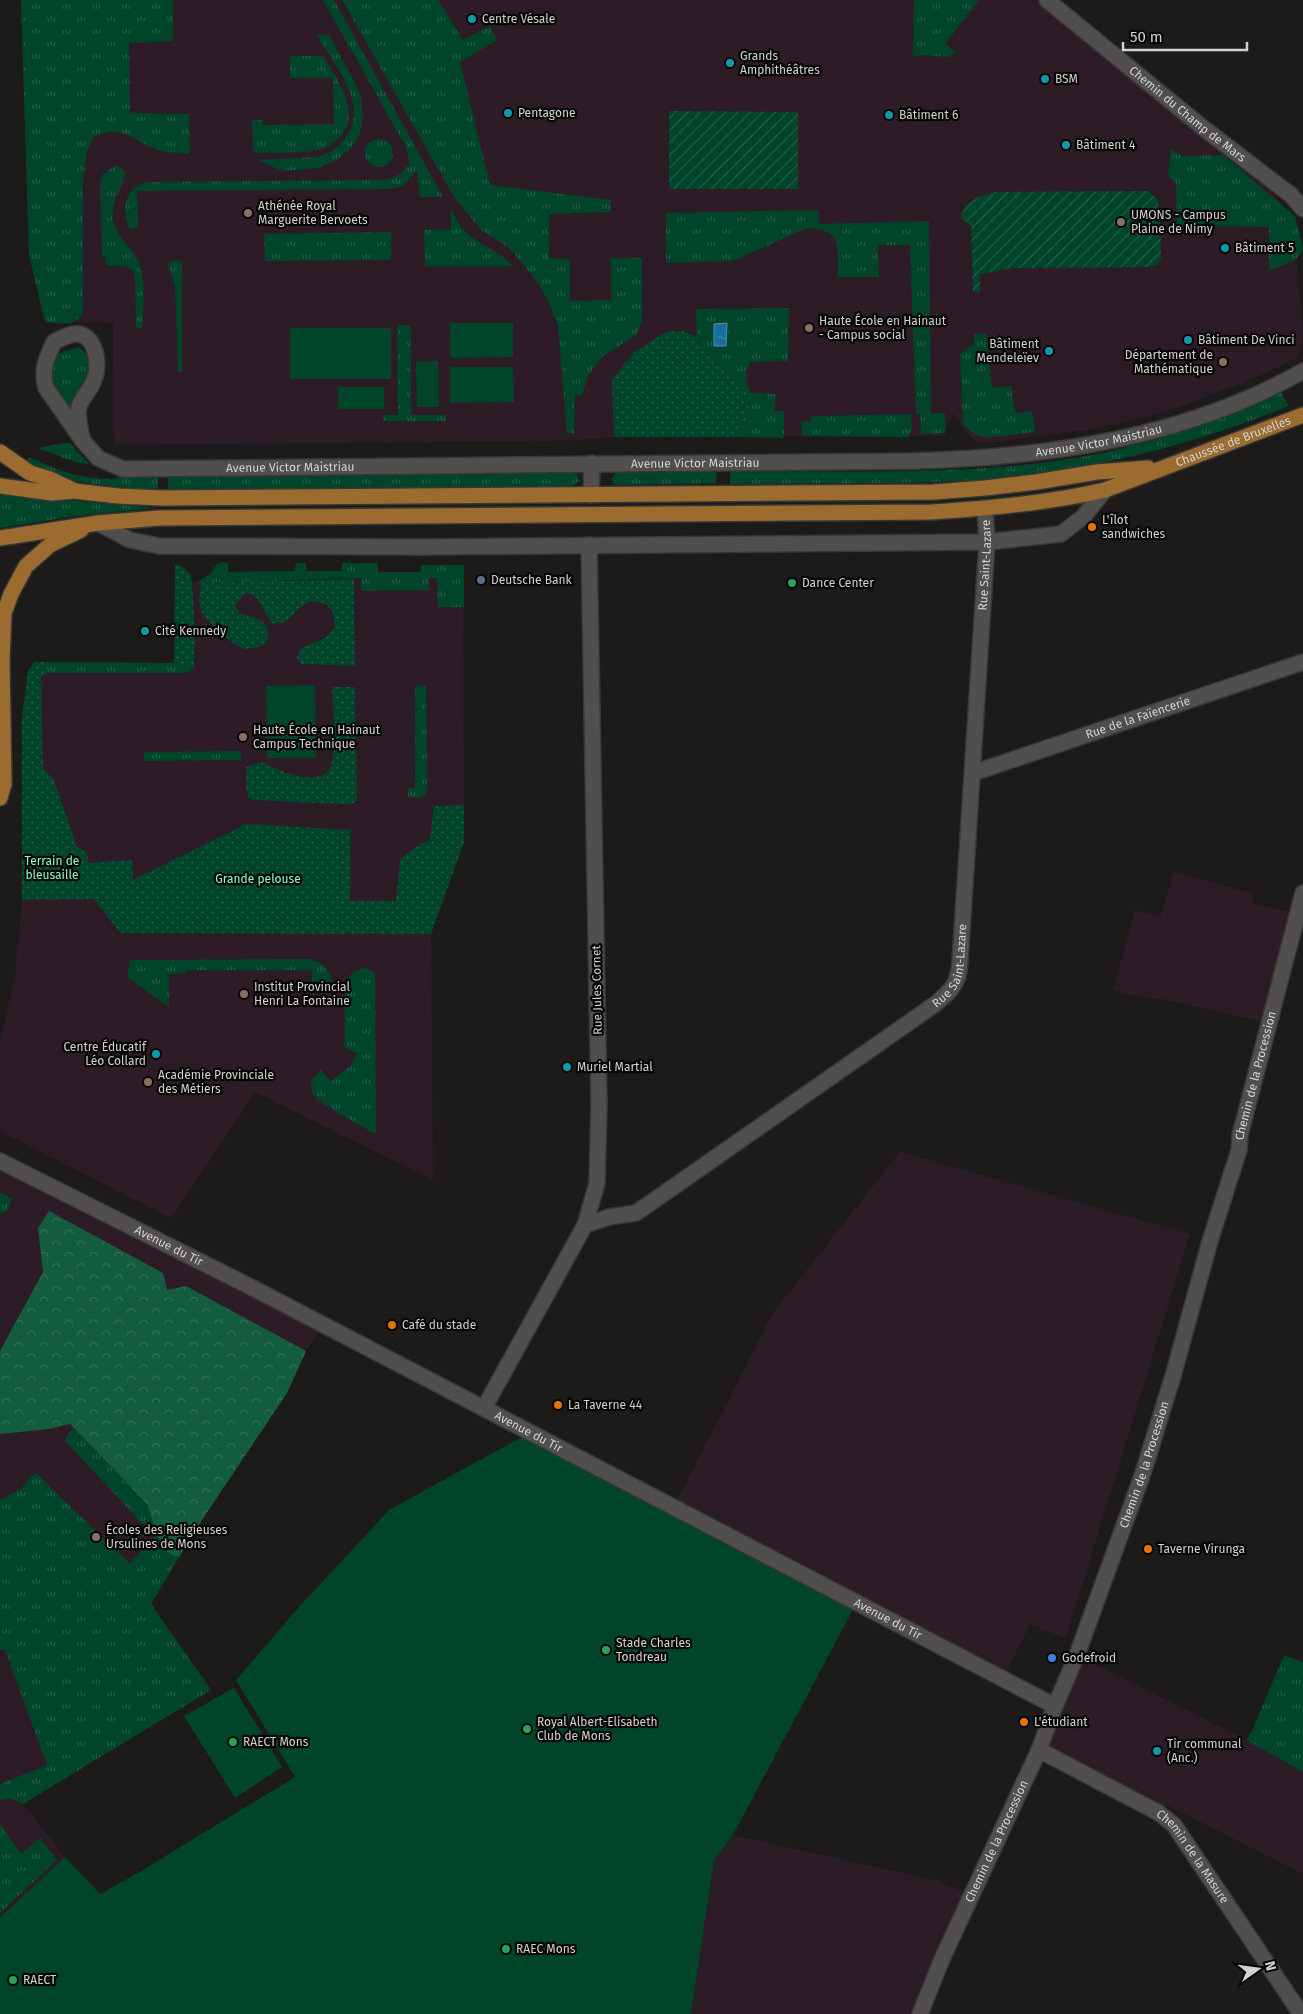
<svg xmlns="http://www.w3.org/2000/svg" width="1303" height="2014" font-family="'Fira Sans',sans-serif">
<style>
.commercial{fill:#2c1c26}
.education{fill:#2d1c25}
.grass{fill:url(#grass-tufts)}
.forest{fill:url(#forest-crowns)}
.park{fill:url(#park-dots)}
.garden{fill:url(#garden-furrows)}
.pitch{fill:#00442a}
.water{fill:url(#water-ripples);stroke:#518cae}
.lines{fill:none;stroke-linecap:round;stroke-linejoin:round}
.minor-casing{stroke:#373736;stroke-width:18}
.major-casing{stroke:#373736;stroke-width:18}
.minor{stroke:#504f4d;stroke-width:15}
.major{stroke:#9c6b30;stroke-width:15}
.culture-dot{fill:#0f9aa8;stroke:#060605;stroke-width:2}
.education-dot{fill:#8d6e63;stroke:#060605;stroke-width:2}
.food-dot{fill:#e8710a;stroke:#060605;stroke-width:2}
.service-dot{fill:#5c6f8a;stroke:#060605;stroke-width:2}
.leisure-dot{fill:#2e9e5b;stroke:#060605;stroke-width:2}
.shop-dot{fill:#3f7fe0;stroke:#060605;stroke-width:2}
.labels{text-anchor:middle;stroke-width:4.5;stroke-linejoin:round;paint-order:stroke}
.poi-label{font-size:12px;fill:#d2d2d0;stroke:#060605;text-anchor:start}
.street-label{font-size:12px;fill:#d2d2d0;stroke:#060605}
.park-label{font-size:12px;fill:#86ffc3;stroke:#060605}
</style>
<defs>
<pattern id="grass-tufts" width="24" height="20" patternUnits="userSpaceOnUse" patternTransform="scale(1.25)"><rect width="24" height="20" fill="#00442a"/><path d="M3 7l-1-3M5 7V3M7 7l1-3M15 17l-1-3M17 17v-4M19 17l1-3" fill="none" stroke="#245e48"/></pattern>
<pattern id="forest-crowns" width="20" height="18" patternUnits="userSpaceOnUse" patternTransform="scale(1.25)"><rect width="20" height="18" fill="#135c3d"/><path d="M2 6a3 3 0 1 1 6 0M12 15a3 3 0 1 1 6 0" fill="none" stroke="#347258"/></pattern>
<pattern id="park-dots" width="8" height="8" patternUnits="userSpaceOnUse" patternTransform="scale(1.25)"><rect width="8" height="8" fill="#00442a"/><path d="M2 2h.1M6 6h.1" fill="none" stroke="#245e48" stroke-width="1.8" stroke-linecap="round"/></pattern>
<pattern id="garden-furrows" width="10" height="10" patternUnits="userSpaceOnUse" patternTransform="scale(1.25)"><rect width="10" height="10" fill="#00442a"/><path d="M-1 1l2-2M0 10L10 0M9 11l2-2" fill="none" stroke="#245e48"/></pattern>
<pattern id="water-ripples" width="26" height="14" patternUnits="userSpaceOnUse" patternTransform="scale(1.25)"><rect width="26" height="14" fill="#1a6e9f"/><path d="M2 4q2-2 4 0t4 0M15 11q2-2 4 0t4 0" fill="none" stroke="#4588af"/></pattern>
</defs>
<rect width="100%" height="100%" fill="#1c1b19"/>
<!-- commercial -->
<g class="commercial">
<path d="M900 1152 1190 1234 1066 1638 1030 1625 1003 1678 674 1507 772 1314Z"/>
<path d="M1077 1655 1246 1740 1303 1772V1874L1167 1805 1159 1813 1039 1750Z"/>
<path d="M733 1835 939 1881 973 1896 920 2014H691L714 1860Z"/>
</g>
<!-- education -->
<g class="education">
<path d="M21 0H1047L1202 127 1276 195 1290 220 1297 264 1303 334 1299 357 1255 378 1168 411 1094 429 980 444 967 434 953 413 944 436 614 437 568 441 114 445 113 323 45 322 29 255Z"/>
<path d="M463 577 464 842 431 934 433 1180 255 1092 171 1218 0 1131V1041L15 977 22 900V717L28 671 34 662 174 663 175 583Z"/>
<path d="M1174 872 1255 894 1253 903 1297 914 1269 1023 1162 999 1138 997 1113 990 1135 910 1160 917Z"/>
<path d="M0 1161 323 1324 306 1351 287 1393 204 1517 151 1604 211 1690 23 1804 65 1857 0 1917Z"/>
</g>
<!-- grass -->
<g class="grass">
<path d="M21 0H173V41L129 43 130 113 189 114 190 154C180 153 168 153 158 150 129 141 127 123 93 137L87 151 83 183V313C74 328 59 323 45 322L29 255Z"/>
<path d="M323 0H334L443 197H420L417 170 403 186 389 189 137 191 138 228 130 229C120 210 125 187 147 182L384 180C396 177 403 174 409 164L407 149Z"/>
<path d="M342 0H438L463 40 490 26 497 40 460 62 490 185 611 200 610 212 549 214V258L570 259V301L611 300V258H642V322L636 335 602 357 588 376 582 396 575 395 574 433 567 434 558 325 547 298 532 275 508 247 481 230 454 197Z"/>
<path d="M914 0H979L945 44 956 52 948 57 925 55 913 56Z"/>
<path d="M317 34 329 35 353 79 361 97 363 118 360 133 351 148 336 160 319 168 282 171 258 160 317 157C345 149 361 124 351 95 344 74 327 54 317 34Z"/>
<path d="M290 56H323C337 79 364 116 338 139 332 144 326 148 318 150 303 154 270 152 253 153L252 120H262L263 125 334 124 333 78H290Z"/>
<circle cx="379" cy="153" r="14"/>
<path d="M1171 149 1182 156 1223 155 1295 216 1303 248C1300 262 1282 265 1269 270V227L1177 226 1176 183 1168 176Z"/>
<path d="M115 166 120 167 125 172C123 189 110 201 113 220 116 236 130 245 137 259 147 280 143 306 142 328H136L135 275C130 264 119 266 108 266L106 264 105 256H102L100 182 103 174Z"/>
<path d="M451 209C456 219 463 231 473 238 487 248 501 252 512 266H425L424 230H451Z"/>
<path d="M818 210 819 224 929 221 931 413H945V433L921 434 920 414H916L910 245H878L879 277H838C837 248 844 229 807 228L733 261 666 263V213Z"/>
<path d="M391 232V260L265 261 264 234Z"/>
<path d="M178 260 182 265V372H178L175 286 168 265 172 261Z"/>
<path d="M789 308 788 361 750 362C745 373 745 383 751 393L776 394 774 411H784V438L735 437 751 403 697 337 696 309Z"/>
<path d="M397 325H411V415H446V421H383V415H398Z"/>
<path d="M974 334H986L992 388 1011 386 1015 413 1032 411 1035 432 985 438 974 434 963 424 960 353 974 344Z"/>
<path d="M78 347C88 352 94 367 92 378 90 385 79 399 74 406L67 408 55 394 51 374 55 359 60 353Z"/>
<path d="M1281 392 1289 406C1188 447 1082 473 973 480 892 485 811 483 730 484V471C852 471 983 477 1103 453 1165 440 1223 417 1281 392Z"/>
<path d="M911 414 912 429 908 437 802 436 801 422 811 421V416Z"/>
<path d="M64 443H70L89 464 75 462 38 448Z"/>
<path d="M29 457C61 472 81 479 116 479L120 477 158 475V489C112 486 66 486 25 462Z"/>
<path d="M717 471 716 483 617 485 613 483 612 478 616 472Z"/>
<path d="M572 472 576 474 580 481 572 486 168 490V474Z"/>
<path d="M0 494 156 508 76 516 0 528Z"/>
<path d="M222 562 228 563V572L295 571 296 563H306V571H342V563H377L378 572H421V565H464V607H438L437 578H429V590L361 591V578L196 583 209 575 217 564Z"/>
<path d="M48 662 174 663 194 669 184 673H48Z"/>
<path d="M415 686H426L427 789 425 795 419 798 408 797V788H415Z"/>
<path d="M241 751V760L144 761V752Z"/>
<path d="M312 959C327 965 333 974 333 990H312V970H187L186 973 169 974V1007L127 977 130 960Z"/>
<path d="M365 968 375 972 376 1134C364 1127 319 1104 313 1094 308 1085 313 1076 321 1070L331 1081 350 1066 357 1053 344 1047C347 1029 341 990 349 977 353 971 359 969 365 968Z"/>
<path d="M0 1192 12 1199 7 1211 0 1213Z"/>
<path d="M73 1428 147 1504 154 1521 159 1540 168 1552 179 1557 151 1604 211 1690 23 1804 9 1798 0 1800V1784L47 1765 5 1650H0V1500L21 1489 31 1476 36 1473 129 1563 155 1537 64 1440Z"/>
<path d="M1284 1655 1303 1662V1772L1246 1740 1252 1731Z"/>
<path d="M0 1824 21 1854 40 1838 57 1860 0 1913Z"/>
</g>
<!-- forest -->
<path class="forest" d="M49 1211 163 1273 167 1290 186 1286 306 1351 287 1393 204 1517 179 1557C176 1556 171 1555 168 1552 158 1545 152 1516 147 1504L70 1424 49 1429 0 1434V1351L43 1272 38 1228Z"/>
<!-- park -->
<g class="park">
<path d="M683 331 697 337 751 403 735 437H614L612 380 634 352 666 332Z"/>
<path d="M175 564 183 567 190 574 192 583 195 634 194 669 174 663Z"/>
<path d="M354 579 355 666 301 664 297 658 299 650C314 640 325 644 335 626L333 613 326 604 311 601C307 603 303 605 300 608 291 615 286 627 272 623 270 618 265 614 263 608 258 599 256 594 245 593L235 606 240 613C258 619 273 620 266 644 258 647 250 650 242 648 234 646 205 619 201 611 198 602 200 592 201 583Z"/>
<path d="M34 662H48V673L41 676 43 768 54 780 77 847 87 852 88 863 132 860 133 880 246 824 351 830 350 901H396L400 860 410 851 430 839 434 806 464 805V842L431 934 120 933 94 899 22 900V717L28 671Z"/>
<path d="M332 687H355L357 801 351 804H338L252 800 248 797 246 786 247 767 262 762C277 770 319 789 330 768 337 754 333 705 332 687Z"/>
</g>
<!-- garden -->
<g class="garden">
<path d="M669 111 798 112V189H669Z"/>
<path d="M1148 191 1157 199 1160 213 1161 259 1158 265 1149 267 1014 268 980 274V293L973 291 971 226 961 218C964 201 979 196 995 192Z"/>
</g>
<!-- pitch -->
<g class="pitch">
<path d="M450 323H513V357L450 358Z"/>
<rect x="290" y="328" width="101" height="51"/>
<path d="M438 361 439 407H417L416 362Z"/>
<path d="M450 367H513L514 402 450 403Z"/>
<rect x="338" y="387" width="46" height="22"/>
<path d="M315 685 316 758H267L266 686Z"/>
<path d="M531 1432 857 1602 733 1835 714 1860 691 2014H0V1917L65 1857 100 1894 136 1874 295 1777 236 1680 300 1606 389 1510Z"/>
<path d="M234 1688 282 1767 235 1798 184 1716Z"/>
</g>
<!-- water -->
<path class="water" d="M727 323 726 346H714V324Z"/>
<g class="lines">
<defs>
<g id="minor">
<path id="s1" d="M1047 0 1202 127 1291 195 1303 209"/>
<path id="s2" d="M83 441C81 431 76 418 79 407 81 398 91 390 94 380 100 367 97 337 79 334 70 333 62 338 54 342 46 359 41 370 46 388L83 441 98 458 123 469 916 461C1049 457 1185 438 1303 371"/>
<path d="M591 495 592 463"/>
<path d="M98 523 130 540 159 546 421 547 987 542 1061 534 1083 517 1105 490"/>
<path id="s3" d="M973 773 1303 662"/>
<path id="s4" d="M0 1161 249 1286 1055 1706"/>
<path id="s5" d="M585 1225 609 1217 636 1213 934 1005C950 992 959 984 960 962L987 542 985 509"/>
<path d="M484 1408 585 1225 597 1183 599 1104 589 545"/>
<path id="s6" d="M1039 1750 1159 1813 1174 1825 1301 2014"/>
<path id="s7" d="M920 2014 942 1959 1039 1750 1055 1706 1077 1655 1143 1473 1173 1376 1210 1241 1239 1150 1240 1135 1303 893"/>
</g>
<g id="major">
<path d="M0 452 30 473 50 479 73 490"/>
<path d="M0 486 52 493 74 491 118 496 162 498 934 492 985 488 1036 482 1097 472 1148 468"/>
<path id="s8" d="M0 538 98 523 159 518 932 512C991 508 1048 503 1105 490L1303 415"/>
<path d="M0 798 4 784 2 661 4 613 11 594 26 566 50 545 81 530"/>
</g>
</defs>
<!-- minor casing -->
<use href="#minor" class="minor-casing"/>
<!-- major casing -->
<use href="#major" class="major-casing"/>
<!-- minor -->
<use href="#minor" class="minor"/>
<!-- major -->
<use href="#major" class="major"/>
</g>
<!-- markers -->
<g class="culture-dot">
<circle cx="472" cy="19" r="5"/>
<circle cx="730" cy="63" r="5"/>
<circle cx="1045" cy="79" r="5"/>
<circle cx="508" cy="113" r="5"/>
<circle cx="889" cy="115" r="5"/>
<circle cx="1066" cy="145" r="5"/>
<circle cx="1225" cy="248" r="5"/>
<circle cx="1188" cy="340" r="5"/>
<circle cx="1049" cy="351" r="5"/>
<circle cx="145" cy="631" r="5"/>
<circle cx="156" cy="1054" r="5"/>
<circle cx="567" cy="1067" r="5"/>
<circle cx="1157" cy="1751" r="5"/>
</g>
<g class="education-dot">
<circle cx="248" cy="213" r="5"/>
<circle cx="1121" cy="222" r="5"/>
<circle cx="809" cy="328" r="5"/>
<circle cx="1223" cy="362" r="5"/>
<circle cx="243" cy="737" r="5"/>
<circle cx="244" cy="994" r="5"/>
<circle cx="148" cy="1082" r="5"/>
<circle cx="96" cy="1537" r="5"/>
</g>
<g class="food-dot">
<circle cx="1092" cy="527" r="5"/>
<circle cx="392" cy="1325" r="5"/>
<circle cx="558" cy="1405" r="5"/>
<circle cx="1148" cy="1549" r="5"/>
<circle cx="1024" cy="1722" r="5"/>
</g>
<circle class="service-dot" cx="481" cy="580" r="5"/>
<g class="leisure-dot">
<circle cx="792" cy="583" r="5"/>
<circle cx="606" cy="1650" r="5"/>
<circle cx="527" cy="1729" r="5"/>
<circle cx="233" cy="1742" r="5"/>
<circle cx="506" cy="1949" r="5"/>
<circle cx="13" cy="1980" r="5"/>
</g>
<circle class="shop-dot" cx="1052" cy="1658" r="5"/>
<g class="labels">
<!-- poi labels -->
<g class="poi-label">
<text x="482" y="23">Centre Vésale</text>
<text x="740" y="60">Grands<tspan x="740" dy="14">Amphithéâtres</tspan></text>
<text x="1055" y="83">BSM</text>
<text x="518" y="117">Pentagone</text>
<text x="899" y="119">Bâtiment 6</text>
<text x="1076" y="149">Bâtiment 4</text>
<text x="258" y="210">Athénée Royal<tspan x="258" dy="14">Marguerite Bervoets</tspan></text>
<text x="1131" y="219">UMONS - Campus<tspan x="1131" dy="14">Plaine de Nimy</tspan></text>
<text x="1235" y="252">Bâtiment 5</text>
<text x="819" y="325">Haute École en Hainaut<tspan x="819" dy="14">- Campus social</tspan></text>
<text x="1198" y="344">Bâtiment De Vinci</text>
<text x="1039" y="348" text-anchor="end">Bâtiment<tspan x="1039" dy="14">Mendeleïev</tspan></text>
<text x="1213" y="359" text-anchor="end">Département de<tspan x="1213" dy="14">Mathématique</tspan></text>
<text x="1102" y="524">L'îlot<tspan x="1102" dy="14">sandwiches</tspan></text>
<text x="491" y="584">Deutsche Bank</text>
<text x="802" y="587">Dance Center</text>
<text x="155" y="635">Cité Kennedy</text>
<text x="253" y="734">Haute École en Hainaut<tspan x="253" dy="14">Campus Technique</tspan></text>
<text x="254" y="991">Institut Provincial<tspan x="254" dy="14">Henri La Fontaine</tspan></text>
<text x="146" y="1051" text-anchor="end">Centre Éducatif<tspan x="146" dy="14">Léo Collard</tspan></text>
<text x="577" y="1071">Muriel Martial</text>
<text x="158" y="1079">Académie Provinciale<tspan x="158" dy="14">des Métiers</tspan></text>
<text x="402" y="1329">Café du stade</text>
<text x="568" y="1409">La Taverne 44</text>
<text x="106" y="1534">Écoles des Religieuses<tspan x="106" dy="14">Ursulines de Mons</tspan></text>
<text x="1158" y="1553">Taverne Virunga</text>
<text x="616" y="1647">Stade Charles<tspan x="616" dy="14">Tondreau</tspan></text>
<text x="1062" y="1662">Godefroid</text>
<text x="537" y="1726">Royal Albert-Elisabeth<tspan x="537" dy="14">Club de Mons</tspan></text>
<text x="1034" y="1726">L'étudiant</text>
<text x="243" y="1746">RAECT Mons</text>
<text x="1167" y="1748">Tir communal<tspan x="1167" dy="14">(Anc.)</tspan></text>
<text x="516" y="1953">RAEC Mons</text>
<text x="23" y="1984">RAECT</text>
</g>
<!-- street labels -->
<g class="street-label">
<text dy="4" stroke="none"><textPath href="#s1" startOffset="181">Chemin du Champ de Mars</textPath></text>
<text dy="4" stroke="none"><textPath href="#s2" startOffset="1286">Avenue Victor Maistriau</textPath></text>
<text dy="4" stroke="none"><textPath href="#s8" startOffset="1245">Chaussée de Bruxelles</textPath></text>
<text dy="4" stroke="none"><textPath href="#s2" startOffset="881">Avenue Victor Maistriau</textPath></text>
<text dy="4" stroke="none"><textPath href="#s2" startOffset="476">Avenue Victor Maistriau</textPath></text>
<text dy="4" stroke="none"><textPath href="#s5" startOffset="866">Rue Saint-Lazare</textPath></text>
<text dy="4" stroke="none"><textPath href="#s3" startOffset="174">Rue de la Faïencerie</textPath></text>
<text dy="4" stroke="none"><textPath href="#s5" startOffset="461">Rue Saint-Lazare</textPath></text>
<text transform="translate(597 990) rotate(-91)" y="4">Rue Jules Cornet</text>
<text dy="4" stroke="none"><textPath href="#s7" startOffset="999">Chemin de la Procession</textPath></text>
<text dy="4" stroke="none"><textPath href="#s4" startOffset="189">Avenue du Tir</textPath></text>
<text dy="4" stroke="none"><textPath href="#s4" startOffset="594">Avenue du Tir</textPath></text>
<text dy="4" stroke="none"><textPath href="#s7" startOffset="594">Chemin de la Procession</textPath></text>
<text dy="4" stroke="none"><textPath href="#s4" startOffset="999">Avenue du Tir</textPath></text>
<text dy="4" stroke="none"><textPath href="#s7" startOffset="189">Chemin de la Procession</textPath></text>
<text dy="4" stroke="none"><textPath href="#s6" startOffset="191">Chemin de la Masure</textPath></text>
</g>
<!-- park labels -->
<g class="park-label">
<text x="52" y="865">Terrain de<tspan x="52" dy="14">bleusaille</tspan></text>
<text x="258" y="883">Grande pelouse</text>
</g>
</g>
<!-- north arrow -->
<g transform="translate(1258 1969) rotate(76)" stroke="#060605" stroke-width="4" paint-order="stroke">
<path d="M0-4L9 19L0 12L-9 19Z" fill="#d2d2d0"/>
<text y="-8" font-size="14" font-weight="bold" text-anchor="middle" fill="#d2d2d0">N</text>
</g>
<!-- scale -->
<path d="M1123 42v8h124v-8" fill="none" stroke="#d2d2d0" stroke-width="2.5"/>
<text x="1130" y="42" font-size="15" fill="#d2d2d0" stroke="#060605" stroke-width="4" paint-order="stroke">50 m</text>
</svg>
